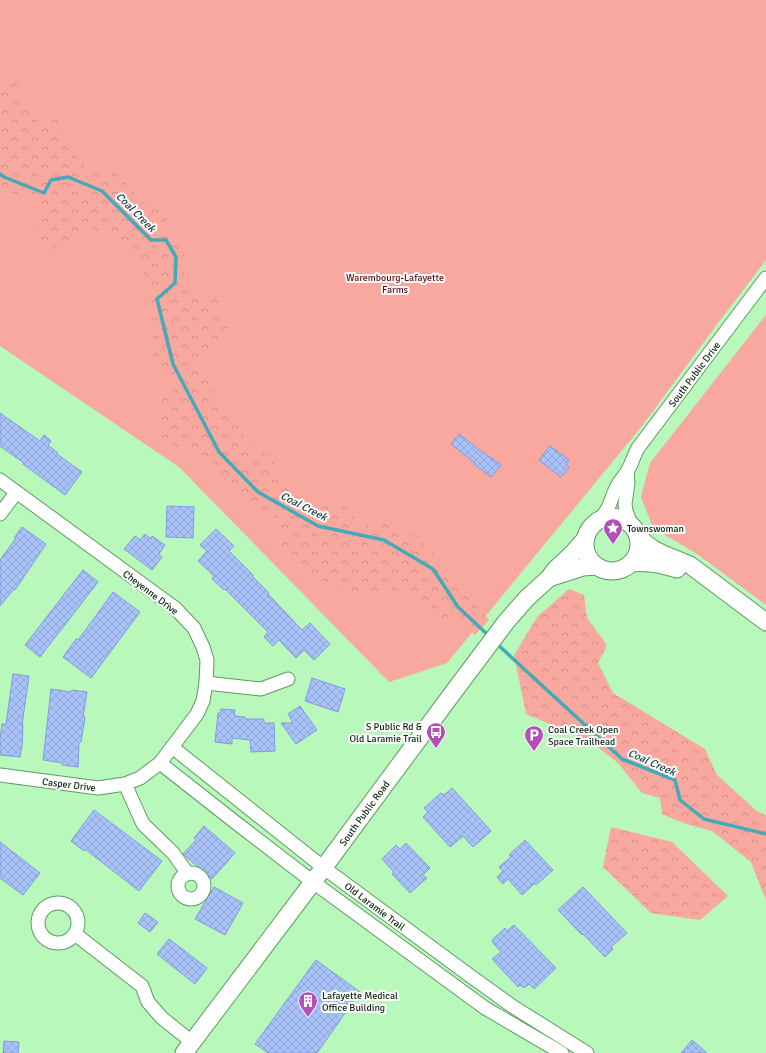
<svg xmlns="http://www.w3.org/2000/svg" width="766" height="1053" font-family="Signika,sans-serif">
<style>
.green{fill:#f8a89f}
.forest{fill:url(#forest-crowns)}
.lines{fill:none;stroke-linecap:round;stroke-linejoin:round}
.stream{stroke:#43abb7;stroke-width:3.5}
.building{fill:url(#building-cross-hatch);stroke:#7f9cdf}
.minor-casing{stroke:#5e9b63;stroke-width:15}
.tertiary-casing{stroke:#5e9b63;stroke-width:19}
.minor{stroke:#fff;stroke-width:13}
.tertiary{stroke:#fff;stroke-width:17}
.labels{text-anchor:middle;stroke-width:4;stroke-linejoin:round;paint-order:stroke}
.park-label{font-size:10px;fill:#5e0d0f;stroke:#fff}
.street-label{font-size:10px;fill:#0c260f;stroke:#fff}
.poi-label{font-size:10px;fill:#0c260f;stroke:#fff;text-anchor:start}
.water-label{font-size:11px;font-style:italic;fill:#203f43;stroke:#fff}
</style>
<defs>
<pattern id="forest-crowns" width="20" height="18" patternUnits="userSpaceOnUse"><rect width="20" height="18" fill="#f8a89f"/><path d="M2 6a3 3 0 1 1 6 0M12 15a3 3 0 1 1 6 0" fill="none" stroke="#d39088"/></pattern>
<pattern id="building-cross-hatch" width="8" height="8" patternUnits="userSpaceOnUse"><rect width="8" height="8" fill="#a9c2fa"/><path d="M0 0l8 8M0 8l8-8" fill="none" stroke="#90a7d5"/></pattern>
</defs>
<rect width="100%" height="100%" fill="#b8f8bb"/>
<!-- green -->
<g class="green">
<path d="M0 0H766V260L718 323 642 426 447 663 389 682 179 467 0 346Z"/>
<path d="M766 315V605L697 554 653 528 641 497 650 463Z"/>
</g>
<!-- forest -->
<g class="forest">
<path d="M8 79 21 87 18 98 28 97 36 110 37 125 54 113 63 120 62 142 91 172 117 174 142 202 158 204 167 219V229L188 261 182 285 194 295 221 298 219 317 228 328 198 364 249 444 272 457 283 479 318 506 344 503 358 522 361 529 375 519 420 537 461 588 489 620 475 635 457 619 432 622 417 598 388 589 351 598 283 554 281 522 267 510 256 512 205 456 165 443 158 434 164 390 171 377 153 356 152 290 133 253 90 227 50 251 37 240 39 206 15 193 0 198V84Z"/>
<path d="M569 589 584 595 587 618 607 645 598 663 613 693 705 749 717 775 758 812 766 815V900L751 862 712 831 686 824 662 814 660 798 642 793 618 763 590 741 526 714 514 655 538 616Z"/>
<path d="M611 827 672 842 728 896 700 920 651 913 603 867Z"/>
</g>
<g class="lines">
<!-- stream -->
<g class="stream">
<path d="M0 174 4 177 44 193 51 180 68 177 102 191 151 240H166L176 257 175 283 157 299 173 364 219 452 258 492 318 526 384 540 433 569 458 607 489 636"/>
<path d="M496 643 622 759 675 780 680 800 704 819 766 834"/>
</g>
</g>
<!-- building -->
<g class="building">
<path d="M0 413 40 441 44 435 51 441 48 445 58 453 57 454 82 472 65 495 23 464 24 463 0 446Z"/>
<path d="M459 434 483 453V452L501 465 491 477 474 464 475 463 451 444Z"/>
<path d="M550 446 569 460 566 464 569 467 561 477 539 460Z"/>
<path d="M167 506 194 507 193 538 166 537Z"/>
<path d="M22 527 46 544 15 590 14 589 0 606V560L16 538H14Z"/>
<path d="M216 529 234 546 229 551 253 575 252 576 269 593 268 594 302 630 310 623 330 644 314 660 304 650 296 658 279 640 273 646 264 637 268 632 225 589 224 590 212 579 214 576 198 561 207 551 200 545Z"/>
<path d="M145 534 151 539 152 536 165 545 159 554 162 557 152 570 124 549 135 536 140 540Z"/>
<path d="M83 570 98 582 40 657 25 645Z"/>
<path d="M113 592 140 612 91 678 63 657 76 639 78 640 87 628Z"/>
<path d="M13 674 29 676 22 725H23L22 746 20 757 0 755V739L2 724H6Z"/>
<path d="M312 678 345 689 338 712 305 701Z"/>
<path d="M51 689 71 692 72 690 87 692 83 717H85L81 742 79 743 78 767 62 765 63 763 43 760Z"/>
<path d="M300 706 317 730 296 744 281 723H293L288 714Z"/>
<path d="M221 709 235 710 234 715H236L235 716 245 717V719H264V723H274L275 751 251 752 250 740 232 738V744L215 742 218 713H220Z"/>
<path d="M452 788 491 831 473 847 463 836 450 847 423 817 428 812 424 808 441 793 444 795Z"/>
<path d="M94 810 162 861 139 891 85 849 84 851 71 841Z"/>
<path d="M204 826 235 853 212 879 183 854 196 840 194 838Z"/>
<path d="M525 840 553 870 536 885 535 883 522 895 508 879 503 884 497 877 503 871 499 867 511 857 509 855Z"/>
<path d="M0 842 40 873 23 895 0 878Z"/>
<path d="M406 843 430 868 423 875 427 878 410 893 392 874 394 872 382 859 396 845 400 849Z"/>
<path d="M214 887 243 903 225 935 195 919Z"/>
<path d="M583 887 627 933 611 947 613 949 605 957 583 934 582 935 558 910Z"/>
<path d="M145 913 158 922 150 932 138 923Z"/>
<path d="M514 925 556 968 534 989 529 984 524 988 520 985 518 987 492 959 501 952 494 944 492 940 505 928 507 931Z"/>
<path d="M169 939 207 968 195 984 157 954Z"/>
<path d="M316 960 360 992 317 1053H268L255 1044Z"/>
<path d="M692 1040 707 1053H681Z"/>
<path d="M4 1041 19 1042 18 1053H3Z"/>
</g>
<g class="lines">
<defs>
<g id="minor">
<path d="M627 472 628 483 625 504 626 511 631 524"/>
<path d="M0 480 175 608 194 628 203 647 207 660 206 683 203 701 197 714 160 763 140 778 125 784 98 788 0 775"/>
<path d="M0 514 16 493"/>
<path d="M598 521C611 508 610 500 617 486 620 480 625 476 628 470 632 463 634 455 638 448L766 278"/>
<path d="M206 683 261 689 288 679"/>
<path d="M172 747 324 868 469 975 512 1006 587 1053"/>
<path d="M160 763 235 822 313 882 485 1008 562 1053"/>
<path d="M125 784 143 824 173 853 188 874"/>
<circle cx="191" cy="886" r="13"/>
<circle cx="58" cy="923" r="20"/>
<path d="M75 934 142 986 148 1002 162 1018 192 1042"/>
</g>
<g id="tertiary">
<circle cx="612" cy="544" r="27"/>
<path d="M637 534 646 544 653 549 663 554 690 565 766 622"/>
<path d="M631 563C648 561 662 564 677 569"/>
<path d="M552 577 583 567 596 566"/>
<path d="M184 1053 313 882 449 698 506 622 527 598 549 578 555 570 573 553 586 538"/>
</g>
</defs>
<!-- minor casing -->
<use href="#minor" class="minor-casing"/>
<!-- tertiary casing -->
<use href="#tertiary" class="tertiary-casing"/>
<!-- minor -->
<use href="#minor" class="minor"/>
<!-- tertiary -->
<use href="#tertiary" class="tertiary"/>
</g>
<!-- icons -->
<defs>
<symbol id="sight-pin" viewBox="-11 -11 22 30"><path d="M0 17L-7.5 6A9.5 9.5 0 1 1 7.5 6Z" fill="#b350b7" stroke="#fff"/><path d="M0-6L1.8-2.2L6-1.7L2.9 1.2L3.7 5.4L0 3.3L-3.7 5.4L-2.9 1.2L-6-1.7L-1.8-2.2Z" fill="#fff"/></symbol>
<symbol id="bus-pin" viewBox="-11 -11 22 30"><path d="M0 17L-7.5 6A9.5 9.5 0 1 1 7.5 6Z" fill="#b350b7" stroke="#fff"/><path d="M-5-6H5V4H4V6H2V4H-2V6H-4V4H-5ZM-3.5-4V0h7V-4ZM-3.5 1.2v1.5H-2V1.2ZM2 1.2v1.5H3.5V1.2Z" fill="#fff"/></symbol>
<symbol id="parking-pin" viewBox="-11 -11 22 30"><path d="M0 17L-7.5 6A9.5 9.5 0 1 1 7.5 6Z" fill="#b350b7" stroke="#fff"/><path d="M-3.5-5.5H1a3.5 3.5 0 0 1 0 7H-1V5.5H-3.5ZM-1-3.4V-.6H.8a1.4 1.4 0 0 0 0-2.8Z" fill="#fff"/></symbol>
<symbol id="building-pin" viewBox="-11 -11 22 30"><path d="M0 17L-7.5 6A9.5 9.5 0 1 1 7.5 6Z" fill="#b350b7" stroke="#fff"/><path d="M-4-6H4V6H1V3H-1V6H-4ZM-2.5-4.3h1.7v1.8h-1.7ZM.8-4.3h1.7v1.8H.8ZM-2.5-1h1.7V.8h-1.7ZM.8-1h1.7V.8H.8Z" fill="#fff"/></symbol>
</defs>
<g fill-rule="evenodd">
<use href="#sight-pin" x="602" y="517" width="22" height="30"/>
<use href="#bus-pin" x="425" y="721" width="22" height="30"/>
<use href="#parking-pin" x="523" y="724" width="22" height="30"/>
<use href="#building-pin" x="297" y="990" width="22" height="30"/>
</g>
<g class="labels">
<!-- park labels -->
<g class="park-label">
<text x="395" y="281">Warembourg-Lafayette<tspan x="395" dy="12">Farms</tspan></text>
</g>
<!-- street labels -->
<g class="street-label">
<text transform="translate(694 374) rotate(-53)" y="4">South Public Drive</text>
<text transform="translate(151 592) rotate(37)" y="4">Cheyenne Drive</text>
<text transform="translate(69 784) rotate(7)" y="4">Casper Drive</text>
<text transform="translate(364 813) rotate(-54)" y="4">South Public Road</text>
<text transform="translate(375 906) rotate(37)" y="4">Old Laramie Trail</text>
</g>
<!-- poi labels -->
<g class="poi-label">
<text x="627" y="532">Townswoman</text>
<text x="422" y="730" text-anchor="end">S Public Rd &amp;<tspan x="422" dy="12">Old Laramie Trail</tspan></text>
<text x="548" y="733">Coal Creek Open<tspan x="548" dy="12">Space Trailhead</tspan></text>
<text x="322" y="999">Lafayette Medical<tspan x="322" dy="12">Office Building</tspan></text>
</g>
<!-- water labels -->
<g class="water-label">
<text transform="translate(136 212) rotate(45)" y="4">Coal Creek</text>
<text transform="translate(304 506) rotate(27)" y="4">Coal Creek</text>
<text transform="translate(652 762) rotate(24)" y="4">Coal Creek</text>
</g>
</g>
</svg>
